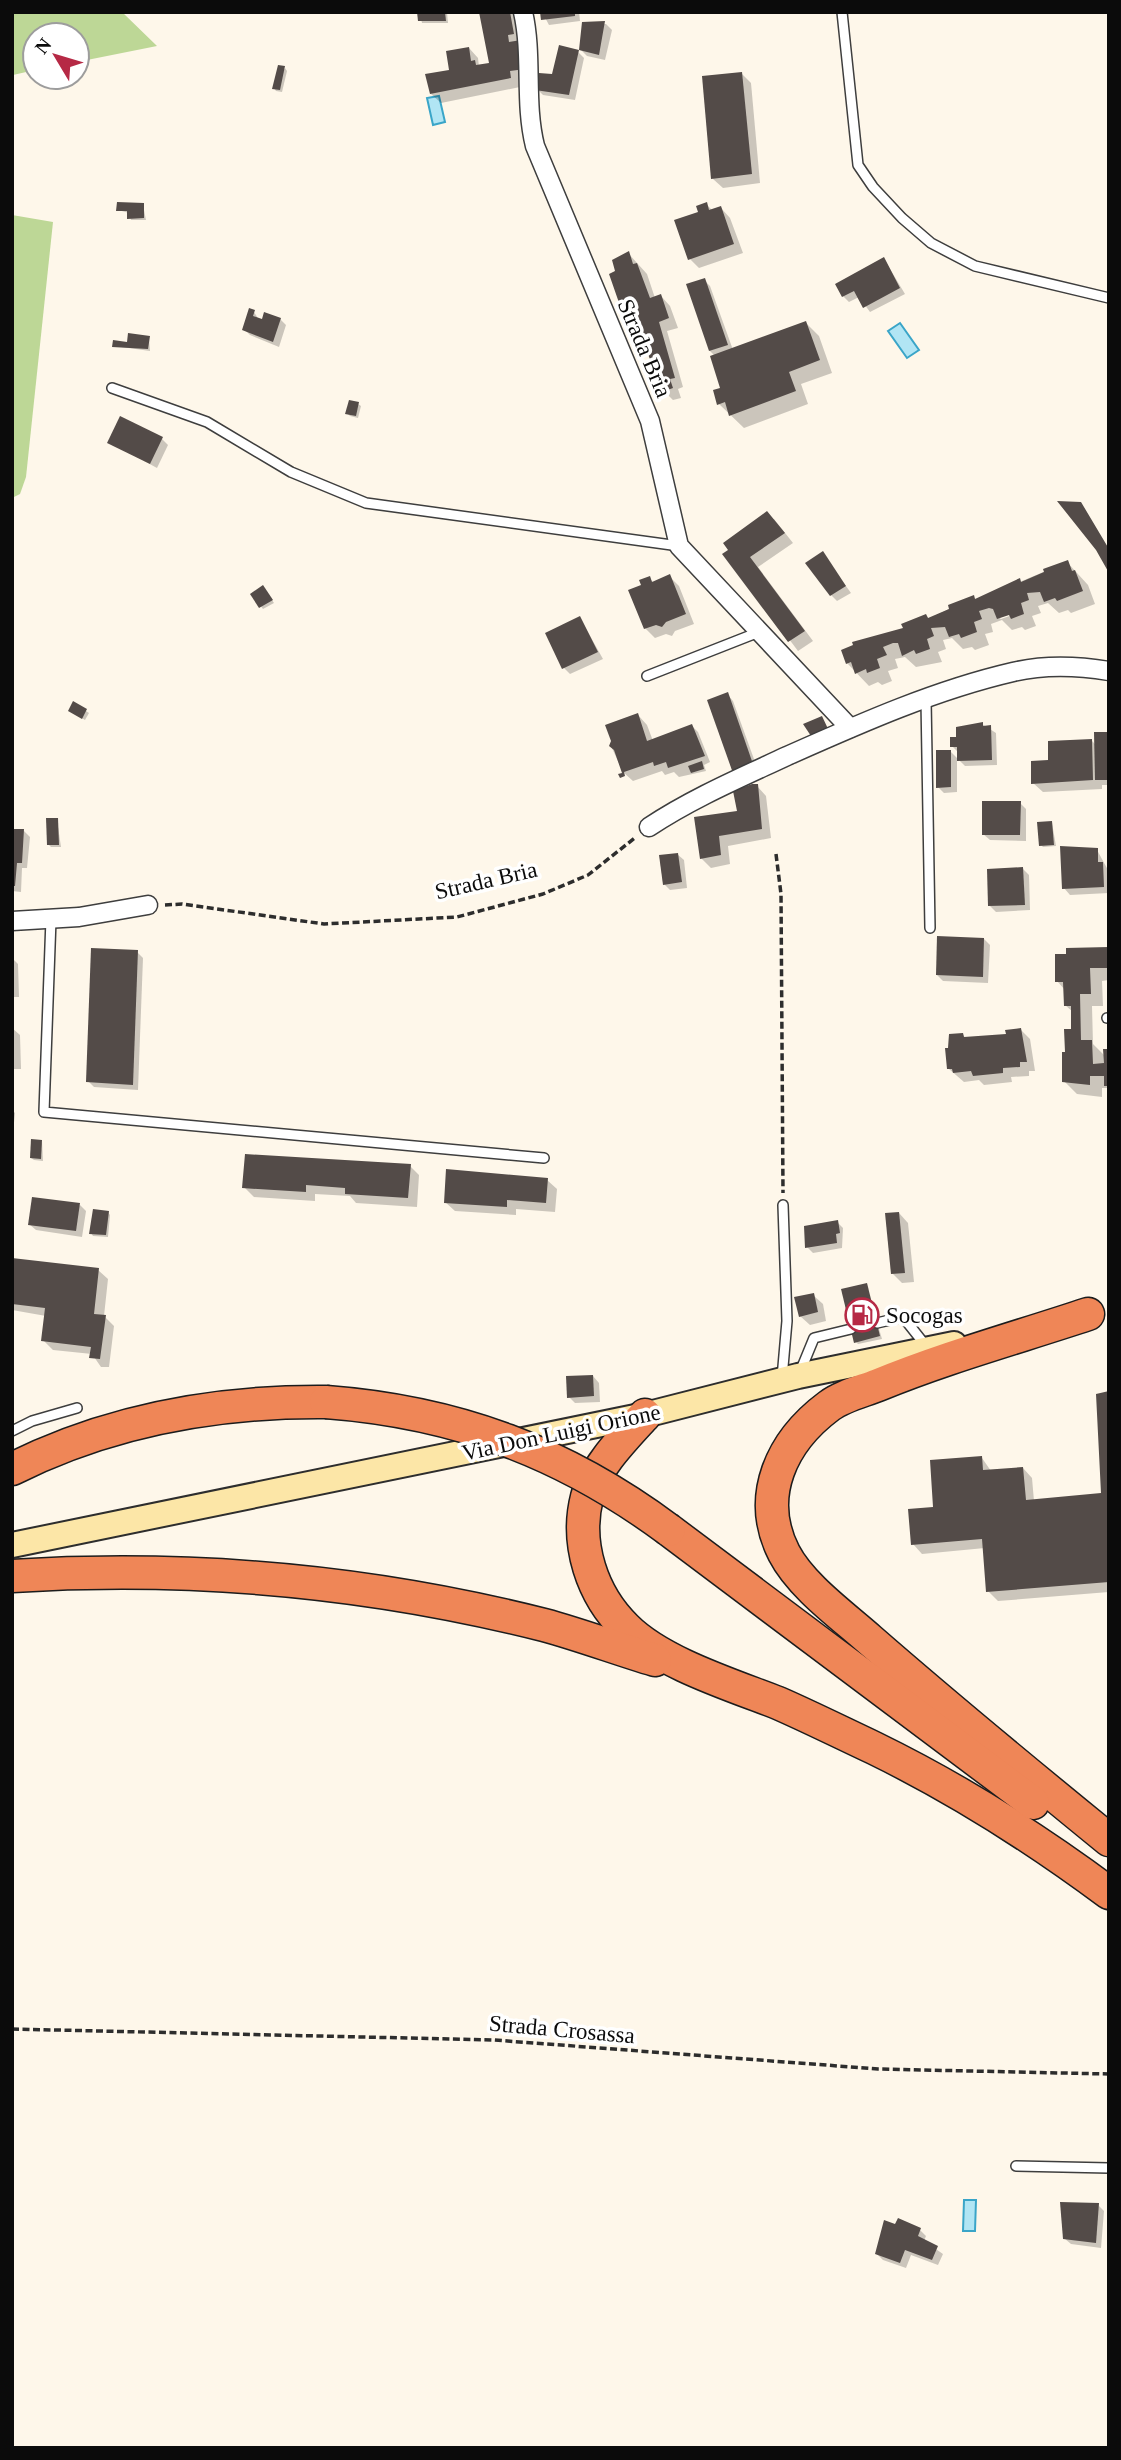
<svg xmlns="http://www.w3.org/2000/svg" width="1121" height="2460" font-family="Georgia,serif">
<style>
.forest{fill:#bdd796}
.water{fill:#b1e5f4;stroke:#3aa5c8;stroke-width:2}
.shadow{fill:#0003;fill-rule:evenodd}
.building{fill:#534b48}
.lines{fill:none;stroke-linecap:round;stroke-linejoin:round}
.lane-casing{stroke:#3e3e3e;stroke-width:12}
.street-casing{stroke:#3e3e3e;stroke-width:21}
.secondary-casing{stroke:#2d2d2d;stroke-width:28}
.highway-casing{stroke:#1c1c1c;stroke-width:35}
.path{stroke:#2d2d2d;stroke-width:3.5;stroke-dasharray:7 3.5;stroke-linecap:butt}
.lane{stroke:#fff;stroke-width:9}
.street{stroke:#fff;stroke-width:18}
.secondary{stroke:#fce6a7;stroke-width:24}
.highway{stroke:#ef8657;stroke-width:32}
.highway-bridge-casing{stroke:#1c1c1c;stroke-width:35;stroke-linecap:butt}
.highway-bridge{stroke:#ef8657;stroke-width:32}
.labels{text-anchor:middle;stroke-width:7;stroke-linejoin:round;paint-order:stroke}
.street-label{font-size:23px;fill:#0b0b0b;stroke:#fff}
.poi-label{font-size:23px;fill:#0b0b0b;stroke:#fff;text-anchor:start}
</style>
<rect width="100%" height="100%" fill="#fef7ea"/>
<!-- forest -->
<g class="forest">
<path d="M12 12H122L157 46 77 62V35H35V70L13 75Z"/>
<path d="M12 215 53 222 26 477 20 494 12 498Z"/>
</g>
<!-- water -->
<g class="water">
<path d="M439 96 445 122 433 125 427 98Z"/>
<path d="M900 323 919 350 907 358 888 331Z"/>
<path d="M964 2200H976L975 2231H963Z"/>
</g>
<!-- shadow -->
<g class="shadow">
<path d="M419 12H447L448 23H422Z"/>
<path d="M481 12H514L519 42 533 78 519 80 520 87 441 103 431 94 469 48 478 58 479 67 491 65Z"/>
<path d="M542 12H579L580 21 549 25Z"/>
<path d="M584 23 606 24 612 30 605 60 587 56 581 50Z"/>
<path d="M578 52 584 58 575 100 543 95 537 89Z"/>
<path d="M285 68 287 71 282 92 276 91 274 88Z"/>
<path d="M741 73 751 83 760 183 723 188 713 179Z"/>
<path d="M706 204 713 211 721 208 730 218 743 253 699 268 690 259 700 214Z"/>
<path d="M143 205 146 220H131L129 213 118 210Z"/>
<path d="M628 253 647 274 655 298 661 296 670 306 678 328 667 331 683 387 678 389 681 398 673 400 664 391 640 327 636 329 627 319 611 275 618 272Z"/>
<path d="M884 259 905 294 870 312 859 297 849 302 843 296Z"/>
<path d="M704 280 710 286 733 350 806 323 819 336 832 373 801 384 808 404 744 428 719 404 722 389 715 356 710 351Z"/>
<path d="M254 312 259 320 280 319 286 325 279 347 250 335 244 329Z"/>
<path d="M149 338 150 351 114 346 128 344Z"/>
<path d="M358 404 361 406 358 418 350 416 347 413Z"/>
<path d="M162 439 168 445 157 468 109 442Z"/>
<path d="M774 519 793 543 758 567 813 641 798 651 725 554Z"/>
<path d="M822 553 851 593 837 601 831 595Z"/>
<path d="M1067 562 1088 585 1095 604 1071 613 1068 610 1059 613 1048 603 1038 606 1041 613 1032 616 1036 626 1025 630 1022 627 1012 630 1002 620 991 624 993 632 985 634 989 645 975 650 972 647 963 649 952 638 943 640 946 649 938 652 942 662 916 667 905 657 895 659 898 668 888 671 892 681 882 685 878 682 869 686 847 663 926 616 929 619 973 597 977 600ZM1018 613 1001 619 998 617Z"/>
<path d="M669 576 679 586 694 624 675 631 672 636 666 634 655 638 645 628 643 586 649 578 654 583Z"/>
<path d="M265 590 274 603 263 609 252 595Z"/>
<path d="M580 618 603 659 570 674 564 668Z"/>
<path d="M727 694 733 701 759 773 709 701Z"/>
<path d="M86 711 89 713 85 720 73 713Z"/>
<path d="M638 715 647 725 653 741 692 726 698 732 710 762 704 765 706 771 679 777 674 772 665 775 662 771 633 781 623 772 611 746Z"/>
<path d="M982 724 996 733 997 765 965 766 957 758V792L944 793 938 787 951 752 959 760V753L952 746 958 738Z"/>
<path d="M1109 733V785H1102V789L1043 792 1033 783 1050 761 1091 740 1096 745Z"/>
<path d="M757 786 766 796 771 838 728 846 730 864 711 868 701 858 696 819 739 812Z"/>
<path d="M1020 803 1026 809V841L990 840 983 834Z"/>
<path d="M57 820 61 847H51L49 845Z"/>
<path d="M1052 823 1056 846 1043 847 1041 845Z"/>
<path d="M12 831H24L30 837 27 868H22L21 892 12 891Z"/>
<path d="M1097 850 1108 870 1109 893 1070 895 1064 888Z"/>
<path d="M677 854 684 860 687 888 670 890 664 884Z"/>
<path d="M1023 869 1029 875 1030 910 996 912 990 906Z"/>
<path d="M984 939 990 945 988 983 943 981 937 975Z"/>
<path d="M1109 949V980L1102 981 1103 1006H1092L1093 1044 1105 1056 1109 1051V1088H1102V1097L1077 1094 1064 1081 1073 1030V1012L1065 1005V990L1057 981Z"/>
<path d="M137 952 143 958 138 1090 94 1087 88 1081Z"/>
<path d="M12 958 18 964 19 997H12Z"/>
<path d="M12 1028 20 1035 21 1069H12Z"/>
<path d="M1020 1029 1030 1039 1035 1071H1029V1076L1011 1077 1012 1082 984 1085 979 1080 964 1082 949 1069 963 1035 966 1039 1008 1035Z"/>
<path d="M12 1110 15 1113 12 1142Z"/>
<path d="M42 1141 43 1161 34 1160 31 1158Z"/>
<path d="M410 1166 419 1175 417 1207 356 1203 350 1196 315 1194V1201L254 1197 244 1187Z"/>
<path d="M547 1180 557 1189 555 1212 516 1209V1215L455 1211 445 1202Z"/>
<path d="M80 1205 86 1211 82 1237 36 1230 29 1224Z"/>
<path d="M108 1212 110 1215 108 1237 93 1236 91 1233Z"/>
<path d="M899 1213 908 1223 914 1282 902 1283 892 1273Z"/>
<path d="M837 1222 843 1228 842 1248 813 1253 807 1247Z"/>
<path d="M12 1260 98 1270 108 1279 104 1316 114 1326 109 1367H101L92 1354 53 1350 43 1340 46 1316 12 1310Z"/>
<path d="M866 1285 882 1339 858 1344 856 1342Z"/>
<path d="M813 1295 823 1304 826 1321 810 1325 800 1316Z"/>
<path d="M593 1376 599 1383 600 1402 575 1403 569 1397Z"/>
<path d="M1109 1393V1592L998 1601 988 1591 985 1548 922 1554 913 1544 935 1509 982 1458 991 1471 1023 1468 1032 1478 1034 1501 1103 1495Z"/>
<path d="M1098 2205 1104 2211 1101 2248 1071 2244 1064 2238Z"/>
<path d="M920 2230 926 2236 924 2241 943 2254 938 2265 911 2255 906 2268 883 2260 877 2254Z"/>
</g>
<!-- building -->
<g class="building">
<path d="M417 12H445L446 21H418Z"/>
<path d="M479 12H510L514 34 508 35 509 42 521 40 525 69 510 71 511 78 430 94 425 74 449 70 446 51 469 47 471 61 475 60 476 65 489 63Z"/>
<path d="M540 12H575V16L541 20Z"/>
<path d="M605 21 599 55 579 50 569 95 535 90 539 73 552 74 559 45 579 50 582 22Z"/>
<path d="M278 65 285 66 280 90 272 89Z"/>
<path d="M742 72 752 174 711 179 702 76Z"/>
<path d="M117 202 144 203V218L127 219V211H116Z"/>
<path d="M707 202 709 210 721 206 734 244 688 260 674 220 698 212 696 206Z"/>
<path d="M629 251 633 264 637 263 650 298 661 294 669 318 659 322 675 378 670 379 673 388 662 392 634 316 625 320 609 274 615 271 612 260Z"/>
<path d="M884 257 900 288 863 308 854 291 842 297 835 284Z"/>
<path d="M705 278 728 345 709 351 686 284Z"/>
<path d="M249 308 255 310 253 316 262 319 264 312 281 318 273 342 242 330Z"/>
<path d="M806 321 820 360 789 372 796 391 729 416 725 402 717 405 713 390 720 388 710 356Z"/>
<path d="M128 333 150 336 148 349 112 347 113 340 127 342Z"/>
<path d="M349 400 359 402 356 416 345 414Z"/>
<path d="M120 416 163 437 150 464 107 443Z"/>
<path d="M1057 501 1081 502 1109 549V573L1096 550Z"/>
<path d="M767 511 785 533 750 557 805 631 788 642 722 554 728 550 723 543Z"/>
<path d="M823 551 846 586 830 596 805 563Z"/>
<path d="M1068 560 1072 571 1075 570 1083 591 1057 601 1055 598 1044 602 1040 592 1027 593 1029 600 1021 603 1024 614 1011 619 1009 615 997 619 993 609 989 608 979 611 982 619 974 622 977 632 961 638 959 634 949 637 945 627 931 628 934 636 927 639 930 649 916 654 914 650 902 656 898 643H893L883 647 887 655 877 659 880 668 867 673 866 669 855 674 851 662 846 664 841 650 853 645 852 642 903 628 901 624 926 614 928 618 949 609 948 605 974 595 975 599 1020 578 1021 582 1044 572 1043 569Z"/>
<path d="M670 574 686 614 666 622 662 627 656 625 644 629 628 590 641 585 639 580 650 576 652 582Z"/>
<path d="M263 585 273 600 259 608 250 594Z"/>
<path d="M580 616 598 652 562 669 545 633Z"/>
<path d="M728 692 754 767 734 776 707 700Z"/>
<path d="M73 701 87 709 82 719 68 711Z"/>
<path d="M638 713 647 741 692 724 705 756 668 768 666 762 654 766 653 762 624 772 625 776 620 778 618 774 622 773 614 750 609 746 611 741 605 725Z"/>
<path d="M822 716 829 731 813 739 803 724Z"/>
<path d="M983 722V726L991 725 992 760 957 761V747H950V737H956V727Z"/>
<path d="M1094 732H1109V780H1095Z"/>
<path d="M1092 739 1093 780 1031 784V761L1048 760V741Z"/>
<path d="M936 750H951V787L936 788Z"/>
<path d="M702 761 704 769 691 773 688 766Z"/>
<path d="M752 784H758L762 829 719 836 721 855 700 859 694 817 737 811 733 791Z"/>
<path d="M982 801H1021L1020 835H982Z"/>
<path d="M46 818H58L59 845H47Z"/>
<path d="M1052 821 1054 845 1039 846 1037 822Z"/>
<path d="M12 829H24L22 863H17L15 886H12Z"/>
<path d="M1060 846 1098 848V862H1103L1104 887 1062 889Z"/>
<path d="M678 853 682 882 663 885 659 855Z"/>
<path d="M1023 867 1025 905 988 906 987 869Z"/>
<path d="M937 936 984 938 983 977 936 975Z"/>
<path d="M1109 947V968H1090L1091 994H1080L1081 1040H1092L1093 1064 1104 1063 1103 1049H1109V1086H1104V1076H1090V1085L1062 1082V1052H1065L1064 1029H1071V1006H1064L1063 982H1055V954H1066V948Z"/>
<path d="M91 948 138 950 133 1085 86 1082Z"/>
<path d="M1021 1028 1027 1062H1020V1067L1003 1068V1073L973 1076 971 1071 953 1073 952 1069H947L945 1048H948L949 1034 963 1033 964 1037 1006 1034 1005 1030Z"/>
<path d="M31 1139 42 1140 41 1159 30 1158Z"/>
<path d="M245 1154 411 1164 408 1198 345 1194V1188L306 1185V1192L242 1188Z"/>
<path d="M446 1169 548 1178 546 1203 507 1200V1207L444 1203Z"/>
<path d="M32 1197 80 1203 76 1231 28 1225Z"/>
<path d="M93 1209 109 1211 106 1235 89 1234Z"/>
<path d="M899 1212 905 1273 891 1274 885 1213Z"/>
<path d="M838 1220 840 1233 836 1234 837 1243 805 1248 804 1226Z"/>
<path d="M12 1258 99 1268 94 1314 106 1315 100 1359 89 1358 91 1347 41 1341 45 1308 12 1304Z"/>
<path d="M867 1283 880 1336 854 1343 841 1289Z"/>
<path d="M814 1293 818 1312 799 1317 794 1297Z"/>
<path d="M593 1375 594 1396 567 1398 566 1376Z"/>
<path d="M1109 1391V1582L986 1592 982 1539 911 1545 908 1509 933 1507 930 1460 982 1456 983 1470 1023 1467 1026 1500 1101 1493 1096 1394Z"/>
<path d="M1060 2202 1099 2203 1096 2243 1063 2239Z"/>
<path d="M898 2218 921 2228 918 2236 938 2246 932 2260 905 2250 900 2263 875 2254 884 2220 895 2224Z"/>
</g>
<g class="lines">
<defs>
<g id="lane">
<path d="M842 12 858 165 873 187 902 218 931 243 975 266 1109 298"/>
<path d="M112 388 207 422 291 472 366 503 679 546"/>
<path d="M647 676 759 632"/>
<path d="M926 700 930 928"/>
<path d="M51 919 44 1112 544 1158"/>
<path d="M1107 1018H1109"/>
<path d="M877 1323 903 1317 926 1346"/>
<path d="M800 1372 814 1338 851 1329"/>
<path d="M782 1378 787 1321 783 1205"/>
<path d="M12 1431 32 1421 77 1408"/>
<path d="M1016 2166 1109 2168"/>
</g>
<g id="street">
<path d="M523 12C533 56 524 102 535 146L650 421 679 546 850 728"/>
<path d="M649 827C693 798 740 778 787 756 859 724 935 690 1013 672 1043 665 1078 666 1109 671"/>
<path d="M12 921 79 917 148 905"/>
</g>
<path id="secondary" d="M12 1545 645 1415 798 1376 954 1344"/>
<g id="highway">
<path d="M1088 1314C1019 1337 946 1357 878 1385 863 1391 842 1396 829 1406 782 1441 755 1496 784 1553 801 1586 843 1616 870 1640 948 1708 1028 1774 1109 1840"/>
<path d="M645 1415C625 1437 594 1468 587 1497 575 1544 592 1595 626 1628 661 1663 732 1685 778 1703 810 1717 842 1733 874 1748 956 1788 1035 1838 1109 1893"/>
<path d="M12 1469C110 1420 218 1401 326 1402"/>
<path d="M669 1530 1033 1803"/>
<path d="M12 1576C190 1565 370 1581 544 1625 581 1635 618 1649 655 1660"/>
</g>
</defs>
<!-- lane casing -->
<use href="#lane" class="lane-casing"/>
<!-- street casing -->
<use href="#street" class="street-casing"/>
<!-- secondary casing -->
<use href="#secondary" class="secondary-casing"/>
<!-- highway casing -->
<use href="#highway" class="highway-casing"/>
<!-- path -->
<g class="path">
<path d="M776 854 781 894 783 1193"/>
<path d="M165 905 182 904 324 924 457 917 543 894 588 875 636 837"/>
<path d="M12 2029 494 2040 878 2069 1109 2074"/>
</g>
<!-- lane -->
<use href="#lane" class="lane"/>
<!-- street -->
<use href="#street" class="street"/>
<!-- secondary -->
<use href="#secondary" class="secondary"/>
<!-- highway -->
<use href="#highway" class="highway"/>
<defs>
<path id="highway-bridge" d="M326 1402C457 1412 564 1452 669 1530"/>
</defs>
<!-- highway-bridge casing -->
<use href="#highway-bridge" class="highway-bridge-casing"/>
<!-- highway-bridge -->
<use href="#highway-bridge" class="highway-bridge"/>
</g>
<!-- icons -->
<defs>
<symbol id="fuel-ring" viewBox="-11 -11 22 22"><circle r="9.5" fill="#fff" stroke="#b62945" stroke-width="1.5"/><path d="M-5.5-6h7V0h2V4h1.3V-2.5L3-4.5l.8-.8L6-3V5H2.5V1h-1V6h-7ZM-4.2-4.7v3.2H.2V-4.7Z" fill="#b62945"/></symbol>
</defs>
<g fill-rule="evenodd">
<use href="#fuel-ring" x="843" y="1296" width="38" height="38"/>
</g>
<g class="labels">
<!-- street labels -->
<g class="street-label">
<text transform="translate(645 348) rotate(67)" y="8">Strada Bria</text>
<text transform="translate(486 880) rotate(-13)" y="8">Strada Bria</text>
<text transform="translate(561 1432) rotate(-12)" y="8">Via Don Luigi Orione</text>
<text transform="translate(562 2029) rotate(5)" y="8">Strada Crosassa</text>
</g>
<!-- poi labels -->
<g class="poi-label">
<text x="886" y="1323">Socogas</text>
</g>
</g>
<!-- border -->
<rect width="1121" height="2460" fill="none" stroke="#0b0b0b" stroke-width="28"/>
<!-- north arrow -->
<g transform="translate(56 56) rotate(308)"><circle r="33" fill="#ffffff" stroke="#9d9d9d" stroke-width="2"/>
<path d="M0-5L12 26L0 18L-12 26Z" fill="#b62945"/>
<text y="-10" font-size="19" font-weight="bold" text-anchor="middle" fill="#0b0b0b">N</text>
</g>
</svg>
